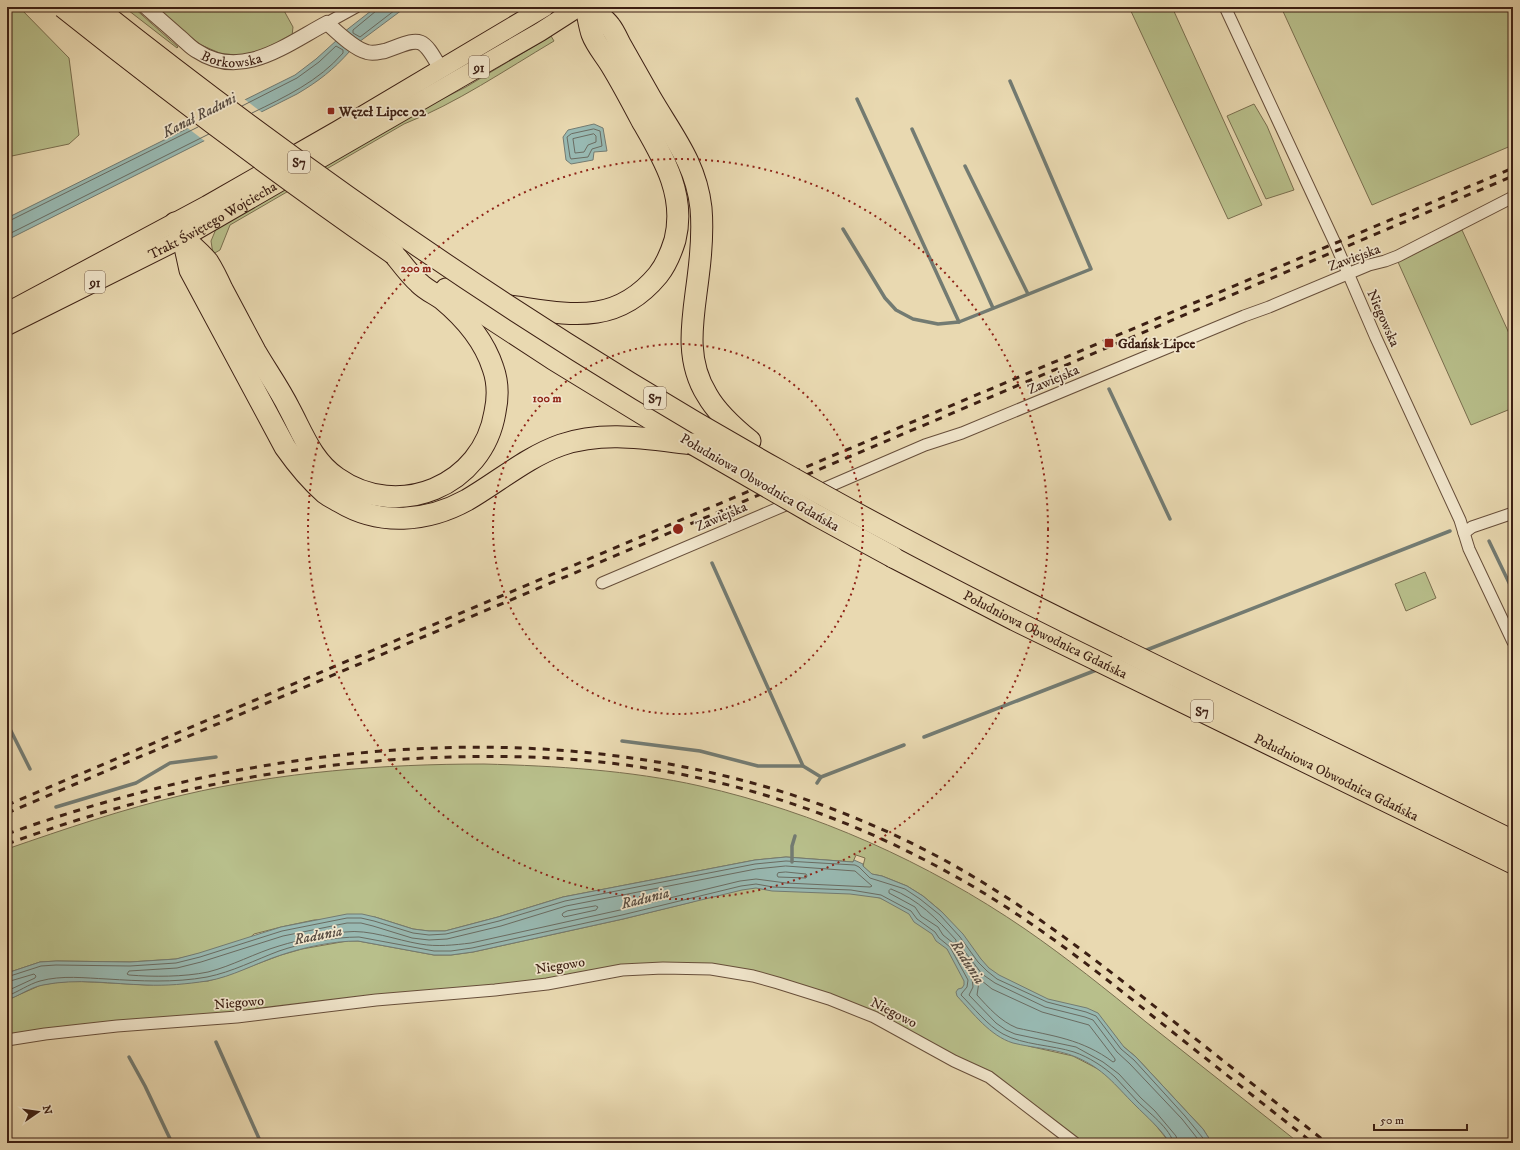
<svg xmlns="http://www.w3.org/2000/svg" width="1520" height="1150" font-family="'IM FELL DW Pica',serif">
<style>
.green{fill:#b8bf8b;stroke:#7a6f4f}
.water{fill:#98b9b2;stroke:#737b72}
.pier{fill:#e9d9b1}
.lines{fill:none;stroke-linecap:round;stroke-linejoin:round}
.shore{stroke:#6a6c62;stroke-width:1}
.stream{stroke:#737b72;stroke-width:3.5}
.minor-casing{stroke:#674e3a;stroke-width:13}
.tertiary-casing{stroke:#674e3a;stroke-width:16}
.primary-casing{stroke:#3c1f13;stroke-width:20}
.motorway-casing{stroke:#3c1f13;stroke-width:23}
.minor{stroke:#f1e6cc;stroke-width:11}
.tertiary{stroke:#f1e6cc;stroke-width:14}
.primary{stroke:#e9d9b1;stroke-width:18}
.motorway{stroke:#e9d9b1;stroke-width:21}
.rail{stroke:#3c1f13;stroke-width:3;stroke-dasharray:7 7;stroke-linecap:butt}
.motorway-bridge-casing{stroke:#3c1f13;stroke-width:23;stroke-linecap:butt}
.motorway-bridge{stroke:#e9d9b1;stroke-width:21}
.ring{fill:none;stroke:#8f2418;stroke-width:2;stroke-dasharray:2 4}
.poi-dot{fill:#8f2418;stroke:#f1e6cc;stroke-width:1.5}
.labels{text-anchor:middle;stroke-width:3.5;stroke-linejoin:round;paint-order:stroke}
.shield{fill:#f1e6cc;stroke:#725b4a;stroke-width:1}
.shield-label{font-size:13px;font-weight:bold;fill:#3c1f13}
.street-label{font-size:14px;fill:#3c1f13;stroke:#f1e6cc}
.poi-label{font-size:14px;font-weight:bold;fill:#3c1f13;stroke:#f1e6cc;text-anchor:start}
.water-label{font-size:15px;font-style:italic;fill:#584d43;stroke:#f1e6cc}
.centre{fill:#8f2418;stroke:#f1e6cc;stroke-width:2}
.ring-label{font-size:12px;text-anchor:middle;font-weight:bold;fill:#8f2418;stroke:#f1e6cc;stroke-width:3.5;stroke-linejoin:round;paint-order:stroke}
</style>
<rect width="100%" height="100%" fill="#e9d9b1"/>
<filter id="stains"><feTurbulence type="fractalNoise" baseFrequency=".005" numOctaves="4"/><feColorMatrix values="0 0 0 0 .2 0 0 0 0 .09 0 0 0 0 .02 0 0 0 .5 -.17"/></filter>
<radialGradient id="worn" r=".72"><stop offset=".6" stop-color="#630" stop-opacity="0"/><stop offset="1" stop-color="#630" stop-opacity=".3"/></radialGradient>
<!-- green -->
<g class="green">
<path d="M7 7H19L69 58 79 135 69 144 7 157Z"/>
<path d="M124 7H133L178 47 177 48Z"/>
<path d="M153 7H282L293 27 292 36 261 50 242 55 222 54 201 45Z"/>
<path d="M1129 7H1172L1262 205 1228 219Z"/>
<path d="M1281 7H1513V145L1372 205Z"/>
<path d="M551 36 554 41C505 70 457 103 404 124L230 225 220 250 213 254 211 241 216 229 420 110 466 87Z"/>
<path d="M1254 104 1267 126 1294 190 1266 199 1227 116Z"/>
<path d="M1462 230 1513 342V408L1471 425 1398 262Z"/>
<path d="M1425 572 1436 598 1406 611 1395 584Z"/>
<path d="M484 764C556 766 629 770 700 786 815 812 927 862 1025 929 1067 958 1107 990 1146 1022 1197 1062 1248 1103 1299 1143H1212L1203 1129 1188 1113 1136 1057 1124 1047 1033 1023 942 912 923 896 907 886 882 876 871 874 863 866 865 858 856 855 853 862 786 857 755 860 563 897 498 917 445 931H429L413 929 375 917 314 920 281 927 254 934 242 945 176 959 130 962 58 961 40 962 7 973V849C65 829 123 809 183 795 281 772 383 764 484 764Z"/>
<path d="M797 877 880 898 920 916 1028 1046 1073 1056 1098 1069H1106L1135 1105 1149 1117 1170 1143H1081L990 1073 971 1065 893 1024 721 967 572 977 7 1038V1000L41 985 53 983 73 981 148 985 208 981 225 976 281 955 302 949 347 941H358L434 955H451L473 952 623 919 692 902 707 896Z"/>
</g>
<!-- water -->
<g class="water">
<path d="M376 7H406L359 42 344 32Z"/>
<path d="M337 40 350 51C333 70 319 81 297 94L7 240V218L295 75 316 59Z"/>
<path d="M594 124 603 128 607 151 594 152 593 160 571 164 566 160 563 137 568 130Z"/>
<path d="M786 857 853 862 854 860 863 864V866L872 874 882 876 907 886 923 896 942 912 963 934 981 959 989 968 999 975 1048 999 1087 1008 1098 1013 1124 1047 1136 1057 1188 1113 1203 1129 1212 1143H1170C1160 1128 1147 1117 1135 1105 1114 1084 1104 1069 1076 1057 1057 1049 1033 1048 1013 1043 990 1036 973 1013 957 996L956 992 958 989 962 988 964 985V981L947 949 936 941 932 934 914 922 909 914 880 898 850 894 772 891 756 888 742 890 623 919 473 952 451 955H434L358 941C333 941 305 947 281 955 256 963 232 977 207 981 187 984 166 986 146 985 112 984 77 978 43 985 31 987 19 996 7 1000V973L40 962 56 961 130 962 176 959 199 953 281 927 347 914H362L375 917 413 929 429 931H445L498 917 563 897 755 860Z"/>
</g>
<!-- pier -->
<path class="pier" d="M243 98 264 114 206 142 185 126Z"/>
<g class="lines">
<!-- shore -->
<g class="shore">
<path d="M378 7 376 11 353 30V33L360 37 399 7"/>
<path d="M242 106 297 78 319 62 336 46 343 50V53C319 81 285 97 252 113"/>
<path d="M594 129 600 131 602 146 592 149 588 157 571 159 570 157 567 137 571 134Z"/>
<path d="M594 134 596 136V142L588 145 584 152 575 153 573 139Z"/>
<path d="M7 222 198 127"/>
<path d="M7 235 209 134"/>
<path d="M786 866 855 871 872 886 870 887 786 883 756 879 740 881 620 910 471 943C454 945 437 947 420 944 396 940 369 929 345 932 323 936 301 939 279 946 255 953 232 966 208 972 184 977 153 977 129 975L127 974 129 971 177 968 201 962 283 936 347 923H361L373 926 412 938 429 940 447 939 501 926 566 906 756 869Z"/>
<path d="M786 872 806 874 807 876 806 878 778 877 777 875 778 873Z"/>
<path d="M891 889C918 899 937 919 956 940V943H953L943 935 938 927 921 916 915 907 889 893V891Z"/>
<path d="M596 906 598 907 596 910 564 917 562 915 563 913 567 911Z"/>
<path d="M7 977 41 966 56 965 130 966 176 963 200 957 282 931 347 918H361L374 921 413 933 429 935 446 934 499 921 565 901 755 864 786 861 855 865 859 867 870 878 905 889 920 899 940 915 960 937 978 962 987 971 997 979 1047 1002 1086 1012 1096 1016 1121 1049 1134 1060 1185 1116 1207 1143"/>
<path d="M982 981 992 989 1042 1012 1089 1025 1115 1059V1061L1113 1062C1082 1039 1053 1036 1017 1028 1000 1021 989 1008 977 995L979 982Z"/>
<path d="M7 982 34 974 36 976 35 978 7 991"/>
<path d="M7 996C18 992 29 984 40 981 62 975 85 978 107 979 140 981 174 983 207 977 232 972 255 960 279 951 302 943 334 937 359 937L434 951H451L472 948 622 915 741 886 756 884 773 887 851 890 881 895 911 911 917 919 935 932 939 938 950 947 968 980 967 987 962 993 961 995C974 1008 987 1025 1003 1034 1023 1045 1052 1045 1074 1052 1089 1057 1104 1067 1115 1077 1123 1085 1130 1094 1138 1102 1147 1111 1172 1130 1173 1143"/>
<path d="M1178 1143 1176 1136 1155 1111 1141 1098 1119 1074 1103 1062 1076 1047 1015 1034 1006 1030 996 1023 969 995 973 987 972 978 955 946 956 944H959L982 974 995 983 1045 1007 1085 1017 1093 1020 1117 1052 1130 1064 1182 1119 1201 1143"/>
</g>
<!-- stream -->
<g class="stream">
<path d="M857 99 959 322"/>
<path d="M912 129 993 308"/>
<path d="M965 166 1028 294"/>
<path d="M843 229 885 298 896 310 913 319 938 324 959 322 1091 269 1010 81"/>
<path d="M1109 389 1170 519"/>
<path d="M1489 541 1513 591"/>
<path d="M712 563 803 766 821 777 817 783"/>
<path d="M1144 651 1450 531"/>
<path d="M7 723 30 769"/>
<path d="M924 737 1099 669"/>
<path d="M622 741 700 751 758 766H803"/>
<path d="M821 777 904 745"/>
<path d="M56 807 136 783 170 763 216 757"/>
<path d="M792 862V846L795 836"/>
<path d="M216 1042 261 1143"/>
<path d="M129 1057 145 1086 172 1143"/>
</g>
<defs>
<g id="minor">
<path d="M1225 7 1335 243 1376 338 1460 520 1469 549 1513 642"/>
<path d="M327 23 356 7"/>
<path d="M816 492 925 445 962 433 1244 316 1269 307 1369 265 1385 261 1398 256 1513 197"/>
<path d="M1464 533 1472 527 1513 513"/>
<path d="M602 583 795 501"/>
<path d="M7 1040 45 1034 117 1026 237 1017 376 1000 495 990 547 984 622 970 663 968 711 969 753 976 778 983 829 999 874 1017 954 1061 989 1077 1075 1143"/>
</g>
<g id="tertiary">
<path id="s1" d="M146 7C157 17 169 27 180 37 186 42 191 48 197 51 242 81 287 44 327 23 337 32 354 49 367 52 373 54 379 52 385 51 419 39 421 33 440 68"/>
</g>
<g id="primary">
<path d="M7 312 207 205 338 130 545 7"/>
<path id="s2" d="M7 326 183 238 540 32 579 7"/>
</g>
<g id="motorway">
<path d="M590 7C596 13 605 19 610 26 614 31 617 38 620 44 630 62 640 79 650 97 672 135 696 163 701 208 703 231 701 255 698 278 693 319 684 358 707 395 717 413 734 428 750 441"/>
<path d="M175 223 183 238 190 270 285 447C297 464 309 479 325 493 329 496 335 499 340 502 380 526 427 522 467 500 498 482 527 457 561 445 604 430 649 439 693 444"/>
<path d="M183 238C191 245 201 253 208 262 213 270 218 280 222 289 233 310 244 330 255 351 266 370 279 388 289 408 303 434 312 461 337 478 398 521 483 486 495 412 498 398 498 382 493 368 484 340 465 318 442 299 435 294 426 290 419 283 410 275 402 264 394 254"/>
<path d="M446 289 553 359 687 441"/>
<path d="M509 306C568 314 615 327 658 275 666 265 671 253 675 240 686 195 664 159 642 121 632 102 622 83 611 65 605 55 596 45 592 34 589 25 588 16 586 7"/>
<path id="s3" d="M893 557 1015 620 1513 863"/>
<path d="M1117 647 1513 841"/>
</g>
</defs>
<!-- minor casing -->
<use href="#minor" class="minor-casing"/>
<!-- tertiary casing -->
<use href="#tertiary" class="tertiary-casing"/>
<!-- primary casing -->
<use href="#primary" class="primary-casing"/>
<!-- motorway casing -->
<use href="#motorway" class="motorway-casing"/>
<!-- minor -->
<use href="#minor" class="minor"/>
<!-- tertiary -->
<use href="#tertiary" class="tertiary"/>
<!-- primary -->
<use href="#primary" class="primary"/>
<!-- motorway -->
<use href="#motorway" class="motorway"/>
<!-- rail -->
<g class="rail">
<path d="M7 805 1513 168"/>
<path d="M7 813 1513 176"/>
<path d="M7 834C313 724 663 702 955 866 1031 909 1100 963 1168 1017 1221 1059 1274 1101 1327 1143"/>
<path d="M7 844C144 794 281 764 426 758 507 754 589 757 669 772 768 790 863 825 951 874 1022 913 1087 963 1150 1014 1204 1057 1258 1100 1313 1143"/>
</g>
<defs>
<g id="motorway-bridge">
<path d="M63 7C171 93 281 176 394 254"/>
<path d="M95 7C310 178 538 335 778 470 889 533 1002 591 1117 647"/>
<path d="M693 444 816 515 893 557"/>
</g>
</defs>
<!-- motorway-bridge casing -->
<use href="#motorway-bridge" class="motorway-bridge-casing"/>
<!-- motorway-bridge -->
<use href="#motorway-bridge" class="motorway-bridge"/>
</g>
<!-- distance rings -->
<g class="ring">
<circle cx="678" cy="529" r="185"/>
<circle cx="678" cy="529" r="370"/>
</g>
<!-- markers -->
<g class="poi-dot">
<rect x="327" y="107" width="8" height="8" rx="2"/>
<rect x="1104" y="338" width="10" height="10" rx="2"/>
</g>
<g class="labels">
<!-- shield labels -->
<g class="shield">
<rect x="469" y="56" width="20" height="22" rx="3"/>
<rect x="288" y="151" width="22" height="22" rx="3"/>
<rect x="85" y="271" width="20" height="22" rx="3"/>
<rect x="644" y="387" width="22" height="22" rx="3"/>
<rect x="1191" y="700" width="22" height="22" rx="3"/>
</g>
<g class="shield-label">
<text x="479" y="72">91</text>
<text x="299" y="167">S7</text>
<text x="95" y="287">91</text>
<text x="655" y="403">S7</text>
<text x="1202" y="716">S7</text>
</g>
<!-- street labels -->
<g class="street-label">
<text dy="5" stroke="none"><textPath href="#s1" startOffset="104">Borkowska</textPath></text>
<text dy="5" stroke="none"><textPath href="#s2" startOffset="231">Trakt Świętego Wojciecha</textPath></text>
<text transform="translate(1354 257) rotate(-20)" y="5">Zawiejska</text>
<text transform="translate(1384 318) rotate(66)" y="5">Niegowska</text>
<text transform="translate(1053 379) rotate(-23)" y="5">Zawiejska</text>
<text transform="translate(760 482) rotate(30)" y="5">Południowa Obwodnica Gdańska</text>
<text transform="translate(721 516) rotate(-23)" y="5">Zawiejska</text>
<text dy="5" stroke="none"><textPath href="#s3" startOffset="171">Południowa Obwodnica Gdańska</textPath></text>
<text dy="5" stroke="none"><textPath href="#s3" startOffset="495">Południowa Obwodnica Gdańska</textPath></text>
<text transform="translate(560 965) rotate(-9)" y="5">Niegowo</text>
<text transform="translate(239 1002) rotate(-5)" y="5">Niegowo</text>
<text transform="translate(894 1012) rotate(27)" y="5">Niegowo</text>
</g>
<!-- poi labels -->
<g class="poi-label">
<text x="339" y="116">Węzeł Lipce 02</text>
<text x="1118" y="348">Gdańsk Lipce</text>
</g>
<!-- water labels -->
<g class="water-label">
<text transform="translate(199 115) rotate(-27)" y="5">Kanał Raduni</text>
<text transform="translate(645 898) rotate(-14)" y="5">Radunia</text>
<text transform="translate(318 935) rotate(-11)" y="5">Radunia</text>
<text transform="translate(968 962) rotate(57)" y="5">Radunia</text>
</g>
</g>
<circle cx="678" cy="529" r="6" class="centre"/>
<g class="ring-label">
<text x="416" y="272">200 m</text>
<text x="547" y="402">100 m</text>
</g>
<!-- margin -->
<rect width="1520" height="1150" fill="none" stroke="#e9d9b1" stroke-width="24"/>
<rect x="8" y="8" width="1504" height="1134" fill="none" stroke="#3c1f13" stroke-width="2"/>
<rect x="12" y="12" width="1496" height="1126" fill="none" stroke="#3c1f13"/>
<!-- north arrow -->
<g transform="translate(38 1112) rotate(77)" stroke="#f1e6cc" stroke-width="3" paint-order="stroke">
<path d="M0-3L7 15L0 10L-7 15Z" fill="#3c1f13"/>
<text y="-6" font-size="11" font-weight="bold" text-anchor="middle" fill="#3c1f13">N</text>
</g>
<!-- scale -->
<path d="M1374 1124v6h93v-6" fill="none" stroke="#3c1f13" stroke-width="2"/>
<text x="1380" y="1124" font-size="12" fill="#3c1f13" stroke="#f1e6cc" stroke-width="3" paint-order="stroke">50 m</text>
<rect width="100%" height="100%" filter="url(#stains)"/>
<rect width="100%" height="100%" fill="url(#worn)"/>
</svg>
